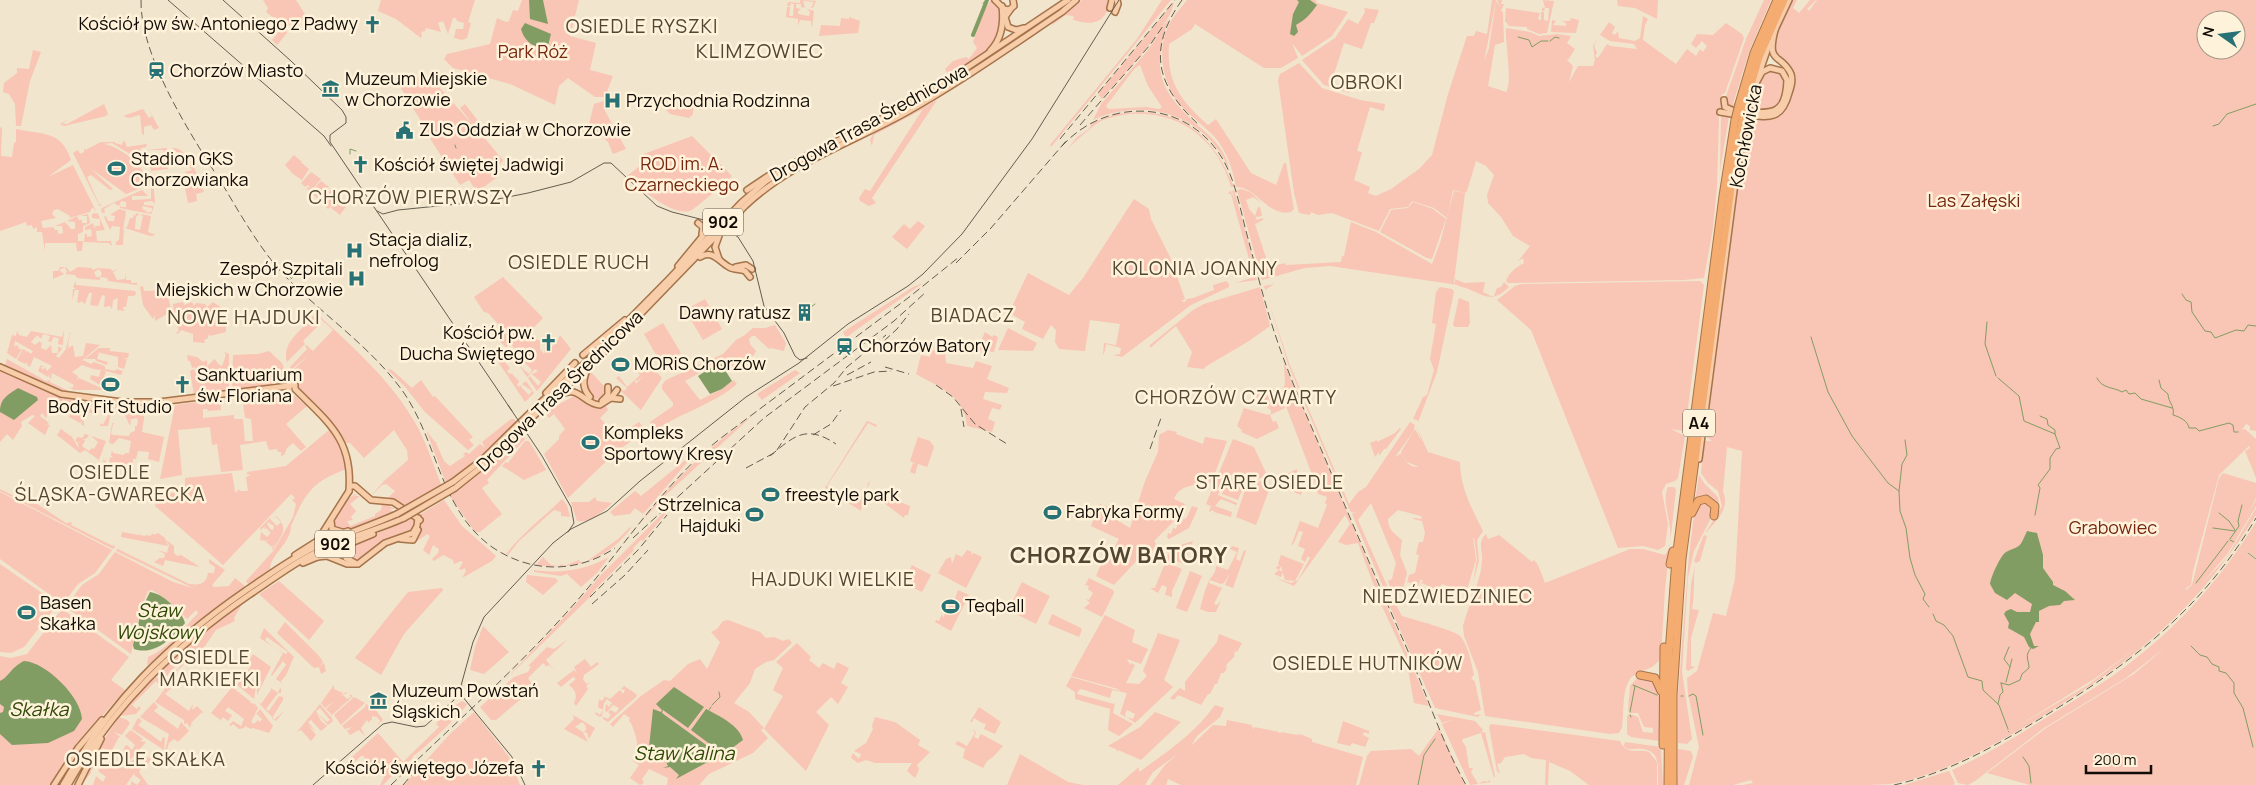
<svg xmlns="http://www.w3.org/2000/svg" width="2256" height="785" font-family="Manrope,sans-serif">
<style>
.green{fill:#f9c5b5;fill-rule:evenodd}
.water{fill:#829d63}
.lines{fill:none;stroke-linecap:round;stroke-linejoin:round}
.stream{stroke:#829d63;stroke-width:1}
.river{stroke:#829d63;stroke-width:4}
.major-casing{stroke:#a5744b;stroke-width:8}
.highway-casing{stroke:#a5744b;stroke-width:9}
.major{stroke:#f8cdaa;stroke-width:5}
.highway{stroke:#f4ac71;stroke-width:7}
.tram{stroke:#645d4f;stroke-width:1}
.rail{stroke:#645d4f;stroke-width:1;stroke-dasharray:8 4;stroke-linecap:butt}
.major-bridge-casing{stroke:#a5744b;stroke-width:8;stroke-linecap:butt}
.highway-bridge-casing{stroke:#a5744b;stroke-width:9;stroke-linecap:butt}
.major-bridge{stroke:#f8cdaa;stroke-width:5}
.highway-bridge{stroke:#f4ac71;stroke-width:7}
.labels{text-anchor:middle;stroke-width:5;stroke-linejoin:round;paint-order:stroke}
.shield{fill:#fff2da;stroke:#585145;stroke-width:1}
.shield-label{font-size:16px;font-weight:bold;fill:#110c05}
.poi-label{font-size:18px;fill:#110c05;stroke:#fff2da;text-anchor:start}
.park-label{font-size:18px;fill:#77270f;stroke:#fff2da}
.street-label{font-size:18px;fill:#110c05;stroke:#fff2da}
.neighbourhood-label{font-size:19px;letter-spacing:1px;fill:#514632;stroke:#fff2da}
.water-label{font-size:19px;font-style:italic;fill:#304906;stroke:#fff2da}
.quarter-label{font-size:20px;letter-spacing:1px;fill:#514632;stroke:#fff2da}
.district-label{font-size:22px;font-weight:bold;letter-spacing:1px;fill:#514632;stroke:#fff2da}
</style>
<rect width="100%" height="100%" fill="#f1e5cd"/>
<!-- green -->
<g class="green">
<path d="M263 0H296L308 19 293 24 292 23 286 28 287 33 277 45 272 40 282 27V24L266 12 268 8Z"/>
<path d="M381 0H475L468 22 471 23 467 38 462 40 454 38 456 29H463L464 23 457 21 456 18H453L448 34 443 21 438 23 441 32 426 28 425 31 421 32 422 36 421 38 396 19 378 11Z"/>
<path d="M522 0H579L570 36 596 43 590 70 613 76 605 97H595L568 78 559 86 555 105 510 84 453 68 444 59 447 54 490 44 497 18 506 22 509 21 513 10 518 11Z"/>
<path d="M800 0 818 1H816L813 8H811L814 2 803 1 805 8 801 7V4H796V8L801 9 798 11V14L809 16 810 12 807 9 814 11 812 28 811 21 800 20 798 26V19L786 17 787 7H790L789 16H793L794 4 791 3 790 6H787L788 2 800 3Z"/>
<path d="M991 0 995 2 1000 12 999 38 986 53 952 75H948L945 69 953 61 966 57 969 59 977 48 973 42 983 12Z"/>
<path d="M1082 0H1110C1106 25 1091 26 1071 19H1074L1073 16 1066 15 1052 25 1053 21Z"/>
<path d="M1162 0H1171L1051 147 1050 145 1137 39Z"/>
<path d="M1187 0H1316L1317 3 1348 12 1332 36 1302 56 1292 43 1298 58 1281 68H1264L1195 24 1192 29 1169 44C1166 82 1181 101 1208 125L1216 119 1251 173 1276 185 1284 163H1286L1294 209 1291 212C1269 218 1257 187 1236 187 1233 170 1228 155 1218 141 1208 128 1193 119 1182 107 1162 84 1155 48 1171 21 1175 14 1182 7 1187 0Z"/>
<path d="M1492 0H1496L1484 62 1489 48 1496 1 1500 7 1497 0H1502L1501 4H1504L1501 11 1503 12 1504 42 1495 45 1488 86 1506 92C1513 83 1505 43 1506 28L1530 32 1539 36 1557 34 1571 36 1567 43 1575 49 1568 60 1566 59 1573 66 1569 82 1578 66H1593L1595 60 1593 46 1598 38 1594 46 1597 53 1595 56 1598 58 1607 44 1610 46 1637 49 1634 44 1610 41 1600 35 1609 22 1615 27 1612 33 1615 35 1618 31 1619 38 1635 41 1640 38 1643 16 1648 19 1645 25 1643 40 1676 64 1687 49 1696 56 1700 49 1703 52 1707 46 1702 41 1696 48 1691 44 1697 34 1713 35 1726 23 1742 34 1744 38 1725 93 1721 95 1723 98 1719 117 1717 116 1719 118 1717 186 1713 228 1704 278 1684 280 1508 283 1506 281C1509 272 1517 267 1524 263L1523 258 1518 261 1530 246 1513 236 1501 217 1488 203 1487 195 1494 175 1486 166 1476 161 1467 191 1465 193 1453 190 1447 218 1434 208 1412 201 1408 207 1390 209 1379 231 1332 213 1318 215 1311 212 1310 215 1299 213 1294 193 1278 80 1280 74 1299 63 1322 88 1360 100 1385 104 1384 111 1370 107 1357 151 1362 152 1354 180 1370 187 1368 193 1376 196 1391 189 1419 169 1432 155 1448 94 1467 36H1474L1476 31 1487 34Z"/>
<path d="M1543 0 1554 1 1547 33 1539 34 1527 29V27L1509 26 1505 21 1506 8 1540 13 1538 19 1541 20V12H1544V20L1548 21 1549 8H1545L1544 11H1542V8H1545Z"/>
<path d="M1617 0H1658L1657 19 1635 8 1618 6Z"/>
<path d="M1764 0H1771L1749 52 1733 104 1752 106 1761 76 1770 69 1780 72 1785 80 1780 102 1776 109 1762 112 1728 108 1724 102 1746 39Z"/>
<path d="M1792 0H1797L1793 8 1799 13 1810 0H1816L1807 9 1809 11 1817 0H2256V431L2250 430V426L2246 424 2242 430 2245 429 2256 439V478L2245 451 2250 448 2249 446 2219 475 2193 571 2191 585 2186 588V590L2192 585 2219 478 2223 473 2256 483V498L2247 516 2256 500V506L2228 553 2200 586 2227 557 2256 508V515C2193 616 2128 665 2028 725 1984 750 1941 775 1890 784 1875 785 1857 785 1841 785 1808 785 1776 785 1743 785L1753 783 1751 780 1733 785H1689L1699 747 1688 694 1687 678 1697 671 1713 613 1726 616 1735 579 1742 451 1727 447 1723 492C1731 509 1714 523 1704 535L1707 536 1700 561 1696 563 1694 561 1703 537 1722 506 1718 491 1708 483 1701 473 1704 441H1712L1705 436 1707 411 1732 214 1750 119 1729 116 1720 171 1721 115 1774 117 1793 77 1775 54 1774 40ZM2206 20H2236V50H2206ZM2139 646 2088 685 2018 726 2094 679Z"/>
<path d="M1174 2C1170 28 1120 77 1102 99L1098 94Z"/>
<path d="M1364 8 1379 10 1374 23H1371L1362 49 1344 43 1331 83 1350 89 1349 93 1324 85 1302 60 1335 38 1348 19 1358 24 1365 12Z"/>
<path d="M849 17 860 21 858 33 819 36 821 25 840 26 841 18 849 19Z"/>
<path d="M1169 18C1151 72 1159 91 1202 129 1214 139 1227 153 1229 169 1206 115 1145 96 1093 120L1101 104 1148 50ZM1140 65 1148 86 1162 107 1159 109 1146 107 1109 109 1106 106 1135 68Z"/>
<path d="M1571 18 1579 20 1576 33 1551 32 1552 20 1556 21 1553 25 1566 26V23L1562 21H1570Z"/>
<path d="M33 50 41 52 30 81 21 126H16L15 104 9 94 3 92 4 83 17 73V68L29 69Z"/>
<path d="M429 76 473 125 460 108 465 104 482 126 478 129 476 128 503 160 495 171 499 176 477 192 469 180 460 185 429 137 430 136 396 80Z"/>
<path d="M666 99 702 108V110L693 108V114L689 118 670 114 666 110 669 102 665 101Z"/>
<path d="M937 100 872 198 876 203 869 206 860 201 859 198 865 189 870 191 923 109 874 135 872 146 870 140 873 134Z"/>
<path d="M604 101 605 111 626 149 613 154 608 142 589 124 594 104Z"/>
<path d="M104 104 108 114 106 116 64 126 60 124 68 119 62 124H67Z"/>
<path d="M148 108 159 128 154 130 151 125 144 127V135L142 134 140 115 129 118 123 116 143 109 149 118 152 116Z"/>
<path d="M1139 112C1191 113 1216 143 1234 187H1231C1218 140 1180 110 1129 114 1120 115 1104 118 1096 124 1085 133 1072 143 1063 155L1077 137 1089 129 1092 123 1115 114Z"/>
<path d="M0 127 2 128 1 156 12 157 14 143 16 142V129C43 135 61 130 71 160L48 177 73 165 96 211 92 207 90 212 69 218 70 216 58 209 54 210 52 214 56 218 41 221 43 228 53 227 55 230H58V234L63 233 62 226H55L65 222 71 229H75V222L67 221 77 216 79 220H82V223H87V216H80L88 214 90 223 83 226V232L78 234V241H83L82 251H77L76 243H45V252L42 232H37V227L33 229 32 225 27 226 26 222 0 231Z"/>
<path d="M692 136 732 176C725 183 696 208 690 211 671 216 639 187 627 176L645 162 641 155Z"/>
<path d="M115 139V143L122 145 123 141 125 142 127 147 147 144 146 147 141 148 140 154 144 156 164 154V150H147L167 148 170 163 167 164 169 167 168 169 151 171 150 163 135 157 112 143 102 144C114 143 144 164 146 179L141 188 126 194 90 168 113 189 110 190 91 175 87 177 99 204H101L100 207 73 153 78 150 80 154 84 152V148L85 150 101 142H115Z"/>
<path d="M172 148C189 147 199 179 204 192L196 194 197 201 188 203 185 188 189 186 185 172 192 170 183 157Z"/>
<path d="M294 155 302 162 300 164 302 163 309 169 302 180 293 174 285 165Z"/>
<path d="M311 172 321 179 311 191 315 187 318 188 316 186 321 181 329 187 322 192 318 199 306 188 310 187 308 185 305 187 301 183Z"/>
<path d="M169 173 153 176 155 204 152 201 144 202V205L154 206 151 214 145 213 146 210 148 213 152 211V208L142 206 143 210H145V213L120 208 121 204V207H126V202L121 201 119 206 114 203 104 209 105 213H102L101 209 104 207 142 190 148 196H132V200L151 199V183L148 182V176Z"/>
<path d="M1241 189 1250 192 1262 203 1253 197 1246 200 1249 209 1255 216 1258 207H1260L1262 216 1255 217 1257 220 1263 218V220L1255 224 1269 267 1285 263 1286 265 1341 262 1342 256H1344L1351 222 1376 232 1432 264 1440 243 1454 191 1465 193 1454 282 1458 285 1330 266 1305 268 1262 280 1237 190Z"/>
<path d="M331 190 338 196 336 201 340 198 347 205 340 215 331 208 335 202 328 209 321 202Z"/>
<path d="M1234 190 1259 281 1249 252 1257 280 1235 283 1254 277 1231 194H1228L1230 191H1231L1236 205 1232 191Z"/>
<path d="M1134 199 1149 209 1151 219 1170 257 1185 299 1181 301 1185 302 1187 299 1193 298 1214 290 1213 285 1226 281 1229 284V287L1191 305 1122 357 1113 355 1120 354 1121 348 1106 344 1104 354 1089 352 1103 354 1104 343 1116 345 1120 324 1090 320 1085 351 1059 349 1055 342 1056 330 1051 325 1043 339 1022 329 1025 322 1009 313 1028 273 1069 295 1083 278Z"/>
<path d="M1413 202 1433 209 1446 219 1432 259 1427 258 1380 232 1391 210 1408 208Z"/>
<path d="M119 209 126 211 123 230 124 229 123 245H116V242L119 240 120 227 112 226 110 230 104 217 106 216 108 221H114L115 216 110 215Z"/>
<path d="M97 213 98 214 105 230 96 231 97 241H111L112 246 109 243 84 242 85 234H87V237L92 236 91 229 85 230V227L93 223 94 228H96L95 227 94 223 95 226H100V219L92 218V214Z"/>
<path d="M136 213 139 214 136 217 135 229 140 230 143 216 140 214 151 216 148 232 156 235 150 236 125 228 127 227 130 218H133L134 214 136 216Z"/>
<path d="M918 221 925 226 907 249 892 237 904 224 910 229Z"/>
<path d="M60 267H66L70 272 78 267 91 268 93 270 98 268 111 269 112 271 118 269 113 272 117 280 125 279 126 274V280H131V283H137V285L108 281 107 278 100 277 102 274 99 269 94 272 96 277H100V280L77 278 75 275 65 274 67 272 65 267 59 270 64 274 53 279V271H58Z"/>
<path d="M503 277 543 318 517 345 527 335 540 341V349L544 354 545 350 556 344 560 335 571 349 537 391 528 378 530 376 538 386 541 382 533 375H531L538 371 535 369 527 377 519 365 521 364 522 368 529 374 532 370 524 362 522 363 529 359 524 357 510 344 506 347 499 341 498 335 502 332 505 334 502 328 488 313 484 312 474 297Z"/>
<path d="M1455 279 1464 283 1485 282 1483 292 1491 296H1494L1497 288 1501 287 1504 282 1509 287C1489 307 1481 291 1459 286L1455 283Z"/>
<path d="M76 281V285L135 291 136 294 134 296H128L126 307H123V309L125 311 117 310 118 298 113 300 112 309 110 306 104 307 105 296 102 295 98 306 90 305 92 293H89L85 304 81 301 80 303 77 302 79 290H75L72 301 73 289H76L73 287Z"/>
<path d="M1700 281 1704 285 1685 430 1683 431 1671 429 1685 436 1678 478 1675 481 1666 484 1662 492 1668 524 1665 546 1658 550 1643 546 1618 548 1531 330 1497 300 1515 286 1522 284Z"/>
<path d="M923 283 856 330 846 338 843 332 913 287Z"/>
<path d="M1274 284 1265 290 1289 363 1349 504 1358 492 1366 487 1410 422 1415 425 1413 432 1395 457 1402 453C1405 461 1409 468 1419 467L1407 462 1401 452 1415 429 1422 442 1416 426 1428 452 1460 462C1460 487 1472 509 1483 531L1477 540 1479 561 1473 582 1477 559 1474 538H1473L1476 560 1466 593 1442 584 1440 587 1445 592 1444 593 1422 583 1419 587 1421 583 1423 581 1421 579 1418 586 1408 582 1407 583 1409 575 1415 573 1419 555 1416 554 1419 542H1423L1425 533 1422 521 1413 519 1414 518 1422 519 1421 516 1398 510 1388 519C1388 530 1395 534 1402 540L1400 555 1407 573 1402 593 1393 596 1388 581 1392 579 1396 563 1371 503 1358 520 1392 597 1387 596 1352 514 1359 511 1353 513 1350 511 1288 364 1264 286Z"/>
<path d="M163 285 166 286 167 294 172 311 155 321V315L153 319 143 305 140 287 143 286 144 291 165 290V286Z"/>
<path d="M1260 287 1270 326 1249 341 1205 367 1204 369 1187 367 1192 352 1176 326 1150 348V345L1193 310 1204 304Z"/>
<path d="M1440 287 1452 289 1454 292 1437 372 1418 422 1417 420 1413 419 1423 397 1427 395 1434 370 1430 359 1436 324 1432 323 1436 292Z"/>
<path d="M1459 298 1469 302 1470 323 1468 327H1455L1453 325Z"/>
<path d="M705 299 722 329 703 340 685 310Z"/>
<path d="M183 302 184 305 192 302 194 306 196 303 205 304 207 307 213 302 222 308 215 318 226 323V332L210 336 209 333 208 338 204 340 205 343 193 342V334L181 330 178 334 176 333 179 330 174 321 170 322 169 320 174 315 173 304Z"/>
<path d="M317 314C354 348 392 381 417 426 427 445 434 466 442 487L407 506 393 500H380V497L388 498 395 491 386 484 382 485 372 495V498H369L384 481 408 460 407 450 394 430 364 458 350 443H346L343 437 298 391 299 388 294 381 291 372 310 354 291 370 290 367 307 349 305 346 306 345 313 351 333 330 316 315Z"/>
<path d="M313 316 321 323 303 341 305 344 287 362C281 342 303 330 313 316Z"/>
<path d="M663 323 681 353 662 365 644 334Z"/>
<path d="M775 325 786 343 784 351 771 348 769 349 755 336H752L749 339 750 344 756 351 754 355 727 372 720 361 685 381 700 400 722 389 734 380 737 384C714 404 681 413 655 430L650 422 673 406V403L662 389V385L666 380 723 354 736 340 745 335 753 328H765Z"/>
<path d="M1008 328 1037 343 1033 351 998 350Z"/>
<path d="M64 330 63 345 58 344 59 338 53 337 51 343 50 341 48 342 50 336 43 334 41 339 37 335 31 342 35 345 40 341V343L42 342 41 348 46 350 51 345 52 353H58V347H60L62 349 56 356 59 358 66 349 70 332 72 334 70 333 68 345H69L67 349 73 345 75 357 83 356 86 343 100 345 79 363 83 360 91 364 94 362 105 366V369L115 371 116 369 123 371 121 375 102 370 106 372 100 385 90 379 91 375 99 377 101 370 93 369 82 365 72 372 78 376 77 380 79 378 106 390H74L67 387 72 388 74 385 52 373 51 379 49 377 50 373 48 377 38 371 41 365 44 367H41L43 370 45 367 47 371 52 366 34 357 30 367 27 365V362L25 364 17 360 23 349 26 351 25 353 27 351 31 354 33 351 15 341 14 347 16 345 19 347 18 349H22L16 359 7 353 12 335 16 336 17 331 19 335 27 337 31 331 62 337Z"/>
<path d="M985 332 992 337 994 335 998 337 994 352 977 350Z"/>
<path d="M99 348H110V351L129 353 128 358H123L127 359 124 369 118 367V357L96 352 99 353 97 359 108 362 107 365 96 361 95 359H85Z"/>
<path d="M931 350 945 353 946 363 973 368 976 361 992 366 987 379 1009 388 1007 393 985 392 983 399 1002 405 1000 410 992 408 988 419 995 422 992 432 967 426C964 394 940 388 916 374L921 355 930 357Z"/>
<path d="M269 351 282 363 287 377 281 385 284 383V386L232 390 233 355 258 354Z"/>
<path d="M505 351 516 367 504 354 498 358H501L510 368 507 371 510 374 513 373 512 374 519 381 517 385 519 387 521 385V387L529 395 532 391 522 384 526 381 534 393 525 402 495 357Z"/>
<path d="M224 352 229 354V390L194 395 190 371 194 369 198 377 195 367 192 368 190 361H188L187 355 197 357 203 362 207 360V366L215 359 218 364 222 366 226 355Z"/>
<path d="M7 359 46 381 50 380V382L71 392 51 387 5 365Z"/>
<path d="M1284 363 1429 706 1414 703 1406 658 1380 602 1358 543 1346 545 1338 542 1350 524 1345 515 1294 586 1275 578 1291 583 1298 580 1310 558 1308 556 1305 562 1301 559 1305 549 1298 546 1303 532 1299 531 1294 543 1291 546 1300 521 1318 528 1327 505 1325 503 1327 497 1318 494 1316 485 1286 406V398L1282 390 1285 384Z"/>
<path d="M649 364 662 378 641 410 621 391 620 388 624 391 627 388 616 378 619 376 627 387 635 380 636 384 643 376 637 381 635 380 640 375 632 366 634 365 639 373H642Z"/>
<path d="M387 369 392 370 412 388 421 380 433 397 435 396 473 437 469 440 474 445 468 450 425 412 406 388Z"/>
<path d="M0 370 63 398V402L64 398 108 402 112 408 108 426H100V423L103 425 109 413 105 408 96 402 90 408 92 410 94 407 92 410 94 413 95 411 98 413 97 416 89 412 87 414 90 417 83 412 80 413 84 415 81 419 84 422V426L81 424 82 421 80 423 69 417 71 413H76L74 404H64L61 408H63V412L60 410 61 404 59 409 56 407 54 412 49 411 46 418 42 413 40 416 49 423 41 427 48 424 51 427 49 426 45 435 28 423 35 416 32 415 21 422 22 426 13 440 7 434 0 442Z"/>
<path d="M589 370 603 385 607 394 602 400 592 399 584 385Z"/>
<path d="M795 370 800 373 762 400 757 394Z"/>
<path d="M1270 388 1275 390 1285 408 1270 415 1273 422 1276 421 1279 428 1257 439 1241 432 1242 430 1237 426 1244 408 1268 415 1271 414V410L1269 409 1272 403 1268 409 1266 403 1252 395 1255 389 1270 396Z"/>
<path d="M268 391 284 392 268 393 271 400 274 396 280 398 282 396H295L307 406 286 424 306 447 301 451 293 443 287 448 284 455 281 456V452H278L277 449 269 450 266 441 240 445 243 470 221 472 217 444 212 445 210 427 178 430 182 475 160 479 175 405 220 399 221 410 208 411 207 409H203V418L234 415V419H243L245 441H253L251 419 245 418 242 397 265 394 233 396Z"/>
<path d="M574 396 580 397 592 407 606 406 608 410 600 418 617 437 639 422 643 427 637 437 617 451 568 498 544 454 559 439V436L565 429 554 414 549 418 545 412Z"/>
<path d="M116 403 137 405V411L138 405H151L150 411H145L142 432 164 437 159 462 148 459 149 452 138 451 136 459H133V471H127L130 470 131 465 113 462 112 468 103 464 104 457V461L106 457 105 461 107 463H109L110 457 113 458 111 455 112 450 113 453 124 455 125 453H129L131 441 119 438 113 444 109 443 112 423 115 424H113L111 434 113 435 129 436 130 433 135 431V426H137L138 420 136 418 129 420H131L130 426 124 413 125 406 120 404 117 413 115 412Z"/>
<path d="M753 415 668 493 639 524C674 479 707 449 753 415Z"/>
<path d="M511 419H514L516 422C494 445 472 467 446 483L426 430 435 442H437L436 443 444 461 450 466 465 456 463 454 466 452 469 454 480 444 485 448 482 442Z"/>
<path d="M867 421 877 425 876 427 868 423 827 486 850 503 852 501 856 504 868 486 867 485 871 480 864 495 861 511 825 488Z"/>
<path d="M1400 428 1401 429 1386 449H1384L1379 456V452L1375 457 1370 443 1377 440V442L1395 433Z"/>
<path d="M61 429 72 437 79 449 78 444 81 440 78 443 75 440 78 437 82 438 85 434 89 435 86 439H83L85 441 82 446 89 451 92 448 94 449 98 442 91 436 106 441 95 470 99 460 85 450 80 453 57 435Z"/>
<path d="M329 430 342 448 347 469C312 481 305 494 291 526 291 543 270 555 270 569L249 585 246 581 274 550 293 517 296 504 292 500 295 498 291 494 223 565 155 506 157 494 185 492V478L232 473 235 492H237L238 489 240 491H248L246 477 251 475 247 474V472L286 466Z"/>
<path d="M1168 430 1177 432 1176 434 1203 444 1205 437 1227 441 1212 481C1198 486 1180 483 1174 499L1185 504 1182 513 1154 541 1156 544 1151 553 1142 551 1139 558 1114 585 1096 576 1109 545 1114 548 1119 539 1091 526 1100 504 1119 511 1115 519 1130 528 1145 481 1158 452 1159 435Z"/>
<path d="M522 431 525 435V439L487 480 489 483 482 488C489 498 495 505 502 514L480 532H475L450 496 493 461Z"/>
<path d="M918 437 930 441 934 447 928 465 927 467 918 464 915 474 910 472 913 463 917 464 910 461Z"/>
<path d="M1233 439 1254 447 1266 473 1264 474 1265 476 1251 482 1226 473 1218 495 1237 503 1234 511 1236 505 1221 499 1215 506 1232 512 1231 517 1214 512 1213 510 1209 512 1211 506 1206 504Z"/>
<path d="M525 441H529L546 470 524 480 502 466 506 462 508 463Z"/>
<path d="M689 457 690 459 643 514 635 508 630 514 614 516 610 512 635 491 641 496Z"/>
<path d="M1297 469V473L1304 484 1301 495 1284 488 1290 479 1287 474Z"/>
<path d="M1699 475 1704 483 1718 497 1719 505 1717 511 1714 503 1695 502Z"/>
<path d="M1229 477 1245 483 1238 500 1222 494 1226 480Z"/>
<path d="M1266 479 1268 493 1256 525 1236 517 1246 487 1249 485 1254 487 1256 483Z"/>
<path d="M1668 487H1674L1676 490 1665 589 1661 656C1655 672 1639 668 1630 679 1622 690 1624 713 1622 727L1619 733 1610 734 1485 716 1478 672 1464 636 1463 626C1468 606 1481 581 1482 561 1483 550 1477 543 1486 534L1488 539 1499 535 1532 562 1534 560 1538 565 1545 583 1630 549H1643L1665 555C1680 536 1659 504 1668 487Z"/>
<path d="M0 489 28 503 37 504 66 523 72 522 71 525 113 546 114 544 115 547 113 549 0 491Z"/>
<path d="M0 492 112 550 95 573 78 584 63 604 0 559Z"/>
<path d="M354 494 358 495 352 496H360L350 504 356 511 351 517 353 520 347 521 350 526 375 516V514L381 510 382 504H386L395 509H390L394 513C377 521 354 532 335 530L331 522 338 510Z"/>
<path d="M595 497 597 501 612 503C604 511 589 524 577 521L571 502H589Z"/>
<path d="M562 499 567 505 570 517 561 516V512L554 510 519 541 508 555 506 554C522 533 544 517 562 499Z"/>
<path d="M884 499 892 501 893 499 910 506 908 515H905L904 518 884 503Z"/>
<path d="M444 500 462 526 496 556 492 561 462 578 466 571 465 568 461 570 459 569 463 562 461 561 454 564 453 560 443 555 434 561 432 559 438 553 439 549 433 545 429 555 423 550 430 536 427 534 416 542 421 522 419 515Z"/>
<path d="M1701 501 1713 505 1712 516 1694 551 1688 577 1682 672 1692 739 1687 744 1678 743V696L1689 555 1694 515Z"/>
<path d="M1192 506 1198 508 1189 528 1169 539 1167 537 1168 533 1171 534 1173 528 1176 529 1178 523 1181 524 1184 518 1186 519Z"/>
<path d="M667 509 668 511 643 541 641 540 633 548 634 550 591 594 592 595 504 681 568 613 600 576Z"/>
<path d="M276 516C290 529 281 535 273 550L272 549 275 543 272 547 266 542 270 538 266 541 260 540 261 532 267 537 271 533 266 528 264 529 265 526 261 530 260 528 270 518 271 520 267 524 270 529 273 530 274 526 269 523 271 520 277 526 281 522 276 517 274 518Z"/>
<path d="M411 518 416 523 412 531 390 539 360 561 355 562 349 559 347 550 350 546Z"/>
<path d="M2256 522V558L2248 552 2247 553 2256 560V785H2030L1987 773 2046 728 2134 674 2166 647 2126 678 2044 728 1975 781 1968 785 1958 783 1952 770C1987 755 2018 735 2049 716 2078 698 2108 681 2135 659 2184 621 2224 574 2256 522Z"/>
<path d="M630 527 631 528C608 559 575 571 536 565L543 557 551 565 559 566 562 564 564 566 579 560 580 562H586L618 539Z"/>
<path d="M122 532 139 535 140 534V535L145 536 146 535 151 536 152 533 154 535 158 533 165 538 168 546 121 537Z"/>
<path d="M166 540 174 546V553L177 556 181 555 200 567 165 560 163 566 154 562 160 558H164L165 554 158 550 167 553 169 545Z"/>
<path d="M1193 541 1184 564 1172 559 1170 564 1182 569 1172 591V597L1165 595 1167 587 1162 585 1158 593 1150 588H1155L1171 548Z"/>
<path d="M1232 546 1239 548 1236 559 1240 561 1244 550 1246 551 1233 588 1225 585 1230 573 1224 583 1221 584 1210 580 1209 583 1222 588 1214 604 1217 605 1221 600 1216 612H1208L1200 609C1203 599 1204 592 1208 583 1211 576 1216 574 1216 566L1228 570 1237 552 1230 549Z"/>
<path d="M119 547 118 549 189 584C199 585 206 585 208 573H214L215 567 209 563V559L225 570 212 585 214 587 229 586 235 578 245 586 192 626 147 666 148 657C168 649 184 628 198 613L196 610 187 619 169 601 152 590 148 591 141 608 131 654 66 607 82 585 99 574 115 552 173 582 193 588 116 551Z"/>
<path d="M967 550 972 552 971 555 974 553 982 557 966 588 938 573 946 559 951 557 952 564 956 554 962 557Z"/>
<path d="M1281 555 1304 564 1295 581 1285 580 1281 566 1279 570 1283 572 1281 577 1274 574 1279 570 1276 568 1277 566H1280L1278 564Z"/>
<path d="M609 557 597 573 581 587 567 574 561 576 534 572V570C561 574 585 570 609 557Z"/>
<path d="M0 564 58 604 24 647 11 653 0 652Z"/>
<path d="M912 565 931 575 922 592 903 583Z"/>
<path d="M1695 566C1693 581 1695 593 1692 609L1699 610 1691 638V666L1695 667 1688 671 1686 669 1691 584Z"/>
<path d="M1190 571 1202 576 1187 612 1176 608Z"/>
<path d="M527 575 555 578 558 581 543 595 526 582Z"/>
<path d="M1089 578 1113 590 1114 593 1102 617 1084 608 1090 603 1086 599 1089 600 1093 593 1088 589 1089 586 1085 585Z"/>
<path d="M279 581 324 621 309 640 259 594Z"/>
<path d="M1022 582 1050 596 1036 624 1008 610Z"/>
<path d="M442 588 443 590 404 634 381 675 355 658 408 592Z"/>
<path d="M958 590 969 595 951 631 935 622 936 620 939 621 942 614 943 618 951 603 953 604Z"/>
<path d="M1386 598H1392L1402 616C1412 619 1457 631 1461 637 1469 648 1471 662 1474 675L1471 678 1475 682 1481 710 1474 713 1475 715 1481 714 1478 717 1435 708Z"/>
<path d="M242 604 234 618 235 621 216 630 200 653 196 651 188 663 186 662 172 676 170 679 175 683 172 684 170 680H166L180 667 177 664 164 679 157 674C183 647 211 624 242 604Z"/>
<path d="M62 609 129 657 111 680 125 690 81 740 50 785H0V656L11 658 27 654Z"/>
<path d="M1052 614 1081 628 1082 630 1079 637 1048 624Z"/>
<path d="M1105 615 1135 630 1132 642 1148 649 1141 664 1127 659 1130 665 1131 663 1135 665 1126 683 1139 684 1147 676 1143 671 1158 633 1180 640 1164 680 1173 687 1135 723 1127 717 1133 719 1135 714 1127 710 1125 714 1126 717 1120 714 1127 693 1112 690 1110 698 1081 689 1078 691 1077 694 1114 704 1115 703 1113 713 1133 724 1119 736 1108 730 1110 709 1075 699V692L1066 686 1071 677 1120 691 1118 689 1071 676Z"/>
<path d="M728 620 760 632 766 638 774 637 783 641 789 639 792 643 774 660 766 662 755 669 750 683 734 703 749 712 764 728 761 730 768 738 753 753 709 774 699 785H667L668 778 649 769 642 779 644 783 640 785 630 778 639 765 633 761C641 749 636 732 629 720L630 718 624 714 613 727 610 724 641 696 664 680 670 681 688 664 700 659 707 669 720 642 711 632 717 629 723 621Z"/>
<path d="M285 622 319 656 323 662 320 666 324 663 326 671 321 674 319 667 314 668 277 633Z"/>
<path d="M483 626 509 652 484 674 470 670 475 647Z"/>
<path d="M264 628 294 657C289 666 288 675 281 681L282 683 276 679 286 665 283 661 272 676 271 675 283 653 274 648 286 654 288 652 267 637 265 640 273 647 260 638Z"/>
<path d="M1219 634 1242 643 1237 652 1235 651 1234 657 1226 665 1228 667 1224 666 1227 668 1224 673H1221L1217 684H1215L1210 694H1208L1201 705 1178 695 1174 700 1170 698 1180 688 1185 691V682L1217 642Z"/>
<path d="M567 640 546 660 554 670 549 665 545 667 546 666 543 663 528 678 531 683 536 686 496 720H491L480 707 514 677 528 672 531 666H528L547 647 554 649Z"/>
<path d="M797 643 811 657 809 660 819 668 823 663 834 669 837 662 849 668 841 683 848 687 838 704 831 697 816 712 829 725 806 771 764 729 783 696 773 690 783 668 776 662Z"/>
<path d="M253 654 271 667 257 695V684L248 679V685L256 687 254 699 236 684 235 683 237 680 235 683 237 685 245 674 259 685 262 682 248 671 251 665 248 663Z"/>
<path d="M585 659 591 667 597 662 599 664 584 675 583 680 587 684 591 682 586 686 588 689 576 706 574 703C577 697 577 691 569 685L576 679 573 677 561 687 557 683 574 670 577 673 574 667Z"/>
<path d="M155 676 164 682 162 688 156 681 132 705 137 709 139 706 141 708 136 714 120 716 153 677 155 679Z"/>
<path d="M1638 677 1651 678 1659 691 1660 741 1631 737 1627 734V716L1630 714 1638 717 1643 732 1653 733V728L1644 727 1638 713H1630L1628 710 1630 686Z"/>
<path d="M334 685V689L343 693 340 697 346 692 347 693 343 695 347 699 351 697 349 694 353 696 332 715 326 709 335 700 325 708 321 703Z"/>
<path d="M167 686 171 688 165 694 189 711 193 704 192 710 197 706 205 714 202 712 191 723 193 726 191 724 190 728 187 723 184 724V720L155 702Z"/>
<path d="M624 686 636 694 637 696 608 722 603 719V717L608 719 611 715 608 712 611 710 616 713 619 708 613 705 607 712 605 711 606 704 609 707 612 703 607 699 604 703 602 716 600 717 595 714 596 712 600 715 603 710 598 707 599 699 602 701 605 697 602 695 610 699 620 690 623 694 625 690 621 689Z"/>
<path d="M232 687 251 702 250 703 255 704 258 708 251 722 254 724 258 720 260 722 262 719 257 714 254 717 260 709 273 726 269 733 253 728 251 729 245 726 244 728 239 729 233 724 231 726 229 725 233 721 241 726 244 719 228 707 225 711 232 715 228 721 223 717 221 720 223 722 211 713Z"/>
<path d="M271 688 278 693 280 688 284 691 281 689V693H278L266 709 269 711 279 696 283 697V700L272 718 274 720 284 711 276 721 258 702 261 704 271 690Z"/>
<path d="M354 697 365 703 341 725 334 715Z"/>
<path d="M462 701 467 704C466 709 421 752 413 756L412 759 399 768 383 785H380L384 778 378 771 375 772V769L373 770 370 767 371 766 364 758V756H361L342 773 338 770 378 733 403 762 439 727 435 723 438 724 437 722 444 715 448 716 451 713 450 709Z"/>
<path d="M154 702 158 707 154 711 178 729 181 722 189 731 178 742 174 739 169 743 167 749 169 753 165 750 169 734 140 717Z"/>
<path d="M320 704 332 718 333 721 328 725 317 713 327 722 330 720 320 708 316 711 321 721 327 726 321 731 311 720 308 722 316 732 308 725 316 735 311 741 301 730 297 732Z"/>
<path d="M366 704 375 709 383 720 377 725 380 721 377 717 372 716V721L370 720 369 723 367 720 361 728 365 736 359 730 350 735 347 731 352 727 345 729 342 726 365 707Z"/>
<path d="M1215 705 1224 708 1220 717 1197 736 1191 746 1213 725 1226 726 1227 720 1252 725 1253 730 1254 727 1279 732 1280 734 1281 732 1297 735 1298 733 1299 736 1300 734 1312 739V742L1363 757 1356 785H1181L1168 779 1166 785H1150L1165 765 1179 753 1153 772 1145 785H1118L1139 767V772C1166 753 1196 732 1215 705Z"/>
<path d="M979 707 1001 722 995 734 984 729 986 723 984 724 974 718 972 722H970Z"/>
<path d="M474 712 509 757 520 785H404L450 734Z"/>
<path d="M1155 712 1181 722 1141 760 1118 750 1117 752 1116 749 1108 746 1140 727Z"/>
<path d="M1437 714 1475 721 1483 730 1481 733 1485 732 1495 776 1494 778 1481 733 1463 739 1462 741 1466 747 1469 768H1473L1471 772 1478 784 1484 781 1488 782 1489 780 1491 782 1470 785 1442 724 1454 719 1442 723Z"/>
<path d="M573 715 595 728 589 739 587 733 584 732 586 730V726L582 722 575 727 583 732 588 742 564 729 574 719Z"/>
<path d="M119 717 127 720 130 723 122 735 113 732 121 737H119L111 752 102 759 101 755 103 756 101 754 104 755 107 750 103 748C99 752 100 755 101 760L97 762 98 763H96L92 769 93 770H91V773L81 785 101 744Z"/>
<path d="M875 717 895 722 920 740 918 745 930 752 917 765 919 769 915 778 907 771 912 763H875L866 760 858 763 851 758 853 753 859 759 861 754 854 751 866 743 873 729 872 726Z"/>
<path d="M138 718 141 719 137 722 140 720 142 721 138 725 161 742 163 737 165 738 164 750 132 729Z"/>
<path d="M1343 721 1369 731V734L1364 732 1363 735 1369 738 1365 747 1352 743 1350 746 1337 743Z"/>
<path d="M1491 724 1620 741C1627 756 1636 748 1649 752L1657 762V785H1589L1570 771 1549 762 1548 785H1545L1546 760 1531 758 1524 754 1505 757 1501 763 1497 764 1500 774 1497 771 1489 727Z"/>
<path d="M1439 728 1465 785H1359L1367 756 1371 751 1411 749 1419 756Z"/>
<path d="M972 729 976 732 974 737 978 739 981 734 1003 746 993 757 987 761 983 768 963 758 965 749 955 744 958 741 967 746 975 733Z"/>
<path d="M130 730 129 733 131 730 143 739 140 741 146 742 131 759H127L131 762 133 760 144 763 147 759 143 755 151 759 145 768 140 765 141 768 139 772 148 785H131V781L137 785 141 780 134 775 135 772 126 785H93L96 776 103 782 106 777 98 771 104 764 102 762 107 757 110 759 105 763 111 760 116 763 115 766 117 767V763L123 768 125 763 120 760 125 746 127 745 132 750 135 745 125 736Z"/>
<path d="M1625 742 1661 747 1663 785H1658C1658 765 1662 747 1634 749 1629 749 1627 750 1624 746Z"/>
<path d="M1678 749 1691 751 1693 757 1684 785H1677Z"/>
<path d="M1020 754 1068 782 1083 785H1007Z"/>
<path d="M1949 771 1955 783 1953 785H1904Z"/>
</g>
<!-- water -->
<g class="water">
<path d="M529 0H543L548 24 530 19Z"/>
<path d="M1297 0H1310L1317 5C1310 14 1308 18 1296 25L1298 32 1294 36 1290 34 1293 14 1299 2Z"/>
<path d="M525 23 551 34 548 46C535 51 524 41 521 29Z"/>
<path d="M720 362 732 381 722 389 710 394 698 376Z"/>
<path d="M18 388 37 397 38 400 14 420 0 412C0 398 8 395 18 388Z"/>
<path d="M2027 531 2037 533 2043 555V568L2053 582V585L2065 591 2075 600 2064 601 2060 605 2049 606 2039 611V622H2036L2030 634 2034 646H2039L2033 649 2029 647 2024 637 2008 628 2009 623 2004 614 2006 611 2011 609 2017 612H2030L2032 604 2015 593 2007 600 1995 593 1990 584C1991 577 2000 556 2006 552 2021 545 2019 549 2027 531Z"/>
<path d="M150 592C162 593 182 611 185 623 172 638 155 656 134 649L133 645 142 608Z"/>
<path d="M24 661C46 662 81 697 82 719L74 731 48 743 12 745 0 734V713L3 712 4 707 0 704V681C10 676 10 668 24 661Z"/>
<path d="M674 687 704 707 688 728 663 710 662 713 713 750 715 748 691 730 706 709C718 715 740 726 743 740L724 754 716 749 714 751 719 756 676 779 679 775 670 767 663 768 668 766 666 762 650 753 649 747 653 709 661 712 662 710 656 704Z"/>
</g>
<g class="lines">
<!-- stream -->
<g class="stream">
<path d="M983 3 985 2"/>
<path d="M1518 37 1529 40 1532 47 1541 41H1548"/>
<path d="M1550 41 1555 37 1559 38"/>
<path d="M2213 126 2219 124 2227 114 2256 104"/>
<path d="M455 145 456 148"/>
<path d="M350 154V149L356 151"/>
<path d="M290 278 294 274"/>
<path d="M291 279 298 272"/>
<path d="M2182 294 2186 300 2191 302 2192 312 2205 331 2211 332 2215 338 2236 330 2244 331 2248 325 2256 326"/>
<path d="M811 307 815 304"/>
<path d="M1987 322 1985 344 1996 376"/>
<path d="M1811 337 1828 392 1852 436 1888 483 1899 491 1900 511 1906 528 1910 558 1915 575 1925 594 1923 599 1929 607"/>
<path d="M1998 378 2019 396 2024 421 2055 434 2060 448 2056 449 2050 458V469L2038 485 2040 488 2035 515"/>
<path d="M2097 378C2102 389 2114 387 2122 392L2126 390 2129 394 2135 393 2141 399 2172 408"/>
<path d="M577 380 582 376"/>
<path d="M2159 380 2161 388 2168 394C2168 402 2175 406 2173 415 2180 417 2188 421 2189 428H2196L2199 431 2229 423 2233 425 2234 432H2238"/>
<path d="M566 389H575L584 393"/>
<path d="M2040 416 2047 419 2048 425 2055 430V434"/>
<path d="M1899 491 1902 464 1907 455 1905 440"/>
<path d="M2219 513 2229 521 2235 530"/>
<path d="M2213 528 2235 531"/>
<path d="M2230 539 2239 526 2238 521 2242 505"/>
<path d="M2230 540 2234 542"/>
<path d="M2248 553 2256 559"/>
<path d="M2196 583 2228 541"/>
<path d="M1933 614 1936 621 1944 625 1953 636 1968 677 1982 681 1983 690 1999 705 2008 729"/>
<path d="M2191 646 2200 655 2207 657 2212 664 2219 667V671L2226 673 2234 683V693L2243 708 2253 747"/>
<path d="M2009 647 2004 659 2010 667"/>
<path d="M2006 682 2012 659"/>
<path d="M2001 683 2009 685 2020 680 2022 674 2029 668C2029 660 2024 656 2031 648"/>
<path d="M1633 685 1657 695"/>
<path d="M1681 696H1683"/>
<path d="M1689 696 1693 694 1696 696 1703 735"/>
<path d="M1998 704 2000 695 2003 692 2001 683"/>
<path d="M712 705 720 697 719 692"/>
<path d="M709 710 711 707"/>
<path d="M1630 712 1635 686"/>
<path d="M1630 715 1631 717"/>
<path d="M2008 731 2009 732"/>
<path d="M2023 757 2029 766 2031 783"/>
<path d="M1418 785 1424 755 1435 739"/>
</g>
<!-- river -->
<path class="river" d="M973 35 987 0"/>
<defs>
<g id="major">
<path d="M995 0 1004 9 1009 10 1014 6 1013 0"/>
<path d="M1110 8 1112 0"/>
<path d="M1010 10 1005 17 1008 27 1016 30 1024 28"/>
<path d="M1115 12 1118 4 1117 0"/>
<path d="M1774 32 1789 0"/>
<path d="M990 51C1002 39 1004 22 1002 6"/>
<path d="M1759 74 1770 42"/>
<path d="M1724 100 1725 107 1732 110"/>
<path d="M1749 105 1755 84"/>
<path d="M1720 112C1729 114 1738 115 1747 115 1771 118 1782 119 1789 93 1791 87 1793 81 1791 74 1781 52 1766 66 1775 30"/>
<path d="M1746 112C1774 114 1786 113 1787 80L1782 71 1770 68 1762 72 1755 85"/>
<path d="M747 190 771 174"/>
<path d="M698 223 703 227 702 234"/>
<path d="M700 257C713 249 719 262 729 267 734 270 740 269 745 271L750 277"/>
<path d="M719 259 715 247 719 236"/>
<path d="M678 266 711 226"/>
<path d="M736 267 746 265 752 269"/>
<path d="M583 355 625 320"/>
<path d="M0 367 61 394 122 402H159L288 386"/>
<path d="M588 369C582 379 582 388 590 397"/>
<path d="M289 391V385H295V389C329 423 353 440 349 491"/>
<path d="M546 393 575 363"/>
<path d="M560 395C579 384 583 404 600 405L611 398 617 390"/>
<path d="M611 398 620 399"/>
<path d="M602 401 608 395V387"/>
<path d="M1699 459 1735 183 1746 121"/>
<path d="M453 482 482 460 541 402 593 356 668 280 741 203 766 181 808 155 866 127 926 95 1068 0"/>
<path d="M350 486H355L371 500 393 502 420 520"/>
<path d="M455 488 485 464 547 403 596 360 745 206C792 162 849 144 905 113 959 83 1010 47 1062 12L1076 0"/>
<path d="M331 521 332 529 342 532"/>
<path d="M401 539 413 540 418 530"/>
<path d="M318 540 349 491"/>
<path d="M350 544 346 550V558L355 563"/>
<path d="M295 555 317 541 348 531"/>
<path d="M317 557 327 556 347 564H358L385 543 413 533 417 526 418 518"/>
<path d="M303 563 373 534"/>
<path d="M54 785 78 748 102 720"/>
<path d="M63 785C110 702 167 645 245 591 266 577 286 562 309 550 337 536 368 527 397 514"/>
<path d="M68 785C113 706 175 646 249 595 269 582 288 567 309 556 339 539 373 532 404 518"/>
<path d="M78 785 101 739"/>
</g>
<g id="highway">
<path d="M1739 104 1754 53 1777 0"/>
<path d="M1745 105 1759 57 1784 0"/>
<path d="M1692 513 1698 501 1706 499 1715 506 1714 516"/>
<path d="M1670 564 1673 551"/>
<path d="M1640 675 1655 678 1661 691"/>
<path d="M1663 745 1664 647"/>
<path d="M1668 785 1669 653 1676 559 1723 196 1735 120"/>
<path d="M1673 785V695L1682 559 1734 164 1742 121"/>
</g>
</defs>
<!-- major casing -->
<use href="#major" class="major-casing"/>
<!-- highway casing -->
<use href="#highway" class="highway-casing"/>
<!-- major -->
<use href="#major" class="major"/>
<!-- highway -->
<use href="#highway" class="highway"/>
<!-- tram -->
<g class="tram">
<path d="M168 0 324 136 331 146"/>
<path d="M223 0 291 61 342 110 346 117V123L330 135V142L512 411"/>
<path d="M377 211 383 214 398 210 488 201 528 193 571 182 604 163H611L657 206 672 212 716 223 738 237 753 261 764 306 784 333 795 356 800 360 807 358"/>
<path d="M508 405 542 456 571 507 574 523 568 532"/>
<path d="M462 686V696L512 757 525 785"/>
<path d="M313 785 383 724 392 722 416 727 425 726 453 701 459 693 473 642 484 617 553 543 571 529 607 511 640 481 746 397 799 363 848 324 908 286 923 274 962 234 1032 139 1119 0"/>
</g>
<!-- rail -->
<g class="rail">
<path d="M141 0C140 58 193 138 224 187 242 217 259 247 282 273 321 314 371 346 404 393 438 443 440 510 492 547 530 573 576 574 615 548"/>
<path d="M1182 0C1147 49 1156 86 1199 125"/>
<path d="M1080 125 1150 45 1163 26"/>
<path d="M1060 139 1175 0"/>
<path d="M1062 146C1102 102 1171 98 1211 143 1233 167 1238 200 1246 231 1256 268 1265 306 1278 343 1292 384 1310 423 1327 463 1352 523 1378 583 1404 642 1425 689 1441 741 1466 785"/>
<path d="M956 263 991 228 1067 140"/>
<path d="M884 341 897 329 909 314"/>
<path d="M885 367 909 374"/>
<path d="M847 375 871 362"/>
<path d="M936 385 953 397 975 424 1007 444"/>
<path d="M833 386 874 372 891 371"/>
<path d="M961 409 964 427"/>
<path d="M813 435 831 424 841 410"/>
<path d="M1150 449 1161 418"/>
<path d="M777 450 805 407 834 383 847 367 886 335"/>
<path d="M770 456C794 436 806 424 836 444"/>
<path d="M746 468 774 453"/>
<path d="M633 538 764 418 894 321 926 292"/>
<path d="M590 597 638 550 667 515"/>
<path d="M592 604 625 575 648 550"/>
<path d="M391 785C453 725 518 668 575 603 624 548 662 484 721 438L908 298 959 257"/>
<path d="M403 785 423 762"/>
<path d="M1894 785C1947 773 1992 748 2038 720 2129 665 2201 611 2256 518"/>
</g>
<defs>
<g id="major-bridge">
<path d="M1746 121 1749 105"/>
<path d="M397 514 453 482"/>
<path d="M404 518 455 488"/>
</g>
<g id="highway-bridge">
<path d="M1735 120 1739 104"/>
<path d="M1742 121 1745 105"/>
</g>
</defs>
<!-- major-bridge casing -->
<use href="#major-bridge" class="major-bridge-casing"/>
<!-- highway-bridge casing -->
<use href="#highway-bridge" class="highway-bridge-casing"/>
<!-- major-bridge -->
<use href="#major-bridge" class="major-bridge"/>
<!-- highway-bridge -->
<use href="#highway-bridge" class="highway-bridge"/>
</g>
<!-- icons -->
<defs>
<symbol id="church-bare" viewBox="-9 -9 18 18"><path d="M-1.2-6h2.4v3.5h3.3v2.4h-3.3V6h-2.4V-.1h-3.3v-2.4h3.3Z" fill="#287275" stroke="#fff2da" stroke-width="2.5" paint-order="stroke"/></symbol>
<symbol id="station-bare" viewBox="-9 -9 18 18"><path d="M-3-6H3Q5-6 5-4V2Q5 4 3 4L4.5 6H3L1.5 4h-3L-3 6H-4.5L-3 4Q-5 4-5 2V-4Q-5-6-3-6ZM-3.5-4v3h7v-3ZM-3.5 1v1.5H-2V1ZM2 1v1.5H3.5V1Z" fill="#287275" stroke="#fff2da" stroke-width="2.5" paint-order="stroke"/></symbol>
<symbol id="museum-bare" viewBox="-9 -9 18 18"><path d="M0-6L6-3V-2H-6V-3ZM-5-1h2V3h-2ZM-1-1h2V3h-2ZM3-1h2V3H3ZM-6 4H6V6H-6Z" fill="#287275" stroke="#fff2da" stroke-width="2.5" paint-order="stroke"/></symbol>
<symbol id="hospital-bare" viewBox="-9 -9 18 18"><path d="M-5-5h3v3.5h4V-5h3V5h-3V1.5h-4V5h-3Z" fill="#287275" stroke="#fff2da" stroke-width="2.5" paint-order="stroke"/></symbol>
<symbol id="civic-bare" viewBox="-9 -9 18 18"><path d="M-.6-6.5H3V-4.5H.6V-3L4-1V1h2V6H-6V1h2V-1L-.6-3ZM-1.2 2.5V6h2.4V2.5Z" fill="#287275" stroke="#fff2da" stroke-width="2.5" paint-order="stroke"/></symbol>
<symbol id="stadium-bare" viewBox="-9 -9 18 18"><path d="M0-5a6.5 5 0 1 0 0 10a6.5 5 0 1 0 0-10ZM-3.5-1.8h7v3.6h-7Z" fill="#287275" stroke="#fff2da" stroke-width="2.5" paint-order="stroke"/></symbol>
<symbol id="building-bare" viewBox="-9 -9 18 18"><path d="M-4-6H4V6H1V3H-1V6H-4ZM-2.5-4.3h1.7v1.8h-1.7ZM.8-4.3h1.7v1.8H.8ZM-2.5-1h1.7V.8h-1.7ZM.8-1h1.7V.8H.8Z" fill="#287275" stroke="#fff2da" stroke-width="2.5" paint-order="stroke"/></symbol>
</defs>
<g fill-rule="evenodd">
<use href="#church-bare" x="360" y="12" width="25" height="25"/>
<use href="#station-bare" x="144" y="58" width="25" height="25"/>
<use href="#museum-bare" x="318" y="76" width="25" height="25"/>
<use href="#hospital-bare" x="600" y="88" width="25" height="25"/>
<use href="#civic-bare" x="392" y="118" width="25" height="25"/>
<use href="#church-bare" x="348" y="152" width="25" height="25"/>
<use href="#stadium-bare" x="104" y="156" width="25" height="25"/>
<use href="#hospital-bare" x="342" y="238" width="25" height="25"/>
<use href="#hospital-bare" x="344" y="266" width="25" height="25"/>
<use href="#building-bare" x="792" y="300" width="25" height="25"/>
<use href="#church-bare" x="536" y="330" width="25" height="25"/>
<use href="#station-bare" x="832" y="334" width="25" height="25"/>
<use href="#stadium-bare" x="608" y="352" width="25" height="25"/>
<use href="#stadium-bare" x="98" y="372" width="25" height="25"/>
<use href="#church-bare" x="170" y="372" width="25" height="25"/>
<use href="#stadium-bare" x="578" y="430" width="25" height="25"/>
<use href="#stadium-bare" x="758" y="482" width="25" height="25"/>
<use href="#stadium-bare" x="1040" y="500" width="25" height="25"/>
<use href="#stadium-bare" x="742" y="502" width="25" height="25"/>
<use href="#stadium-bare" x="938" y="594" width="25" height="25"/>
<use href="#stadium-bare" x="14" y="600" width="25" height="25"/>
<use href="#museum-bare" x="366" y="688" width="25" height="25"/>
<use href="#church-bare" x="526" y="756" width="25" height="25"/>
</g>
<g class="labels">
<!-- shield labels -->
<g class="shield">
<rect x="703" y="208.5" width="40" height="27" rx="4"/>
<rect x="1683" y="409.5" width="32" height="27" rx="4"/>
<rect x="315" y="530.5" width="40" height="27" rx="4"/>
</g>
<g class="shield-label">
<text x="723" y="228">902</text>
<text x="1699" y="429">A4</text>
<text x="335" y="550">902</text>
</g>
<!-- poi labels -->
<g class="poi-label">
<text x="358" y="30" text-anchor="end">Kościół pw św. Antoniego z Padwy</text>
<text x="170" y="77">Chorzów Miasto</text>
<text x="345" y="85">Muzeum Miejskie<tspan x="345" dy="21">w Chorzowie</tspan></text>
<text x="626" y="107">Przychodnia Rodzinna</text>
<text x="419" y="136">ZUS Oddział w Chorzowie</text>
<text x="131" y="165">Stadion GKS<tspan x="131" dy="21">Chorzowianka</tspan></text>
<text x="374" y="171">Kościół świętej Jadwigi</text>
<text x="369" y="246">Stacja dializ,<tspan x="369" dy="21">nefrolog</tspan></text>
<text x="343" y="275" text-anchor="end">Zespół Szpitali<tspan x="343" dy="21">Miejskich w Chorzowie</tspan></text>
<text x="791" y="319" text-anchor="end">Dawny ratusz</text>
<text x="535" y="339" text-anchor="end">Kościół pw.<tspan x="535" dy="21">Ducha Świętego</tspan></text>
<text x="859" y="352">Chorzów Batory</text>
<text x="634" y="370">MORiS Chorzów</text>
<text x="197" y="381">Sanktuarium<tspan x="197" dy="21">św. Floriana</tspan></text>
<text x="110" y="413" text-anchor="middle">Body Fit Studio</text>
<text x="604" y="439">Kompleks<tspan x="604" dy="21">Sportowy Kresy</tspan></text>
<text x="785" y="501">freestyle park</text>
<text x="741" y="511" text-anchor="end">Strzelnica<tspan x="741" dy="21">Hajduki</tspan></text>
<text x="1066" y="518">Fabryka Formy</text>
<text x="40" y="609">Basen<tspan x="40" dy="21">Skałka</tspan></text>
<text x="965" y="612">Teqball</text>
<text x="392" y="697">Muzeum Powstań<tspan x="392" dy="21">Śląskich</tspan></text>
<text x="524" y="774" text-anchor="end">Kościół świętego Józefa</text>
</g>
<!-- park labels -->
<g class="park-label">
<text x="533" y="58">Park Róż</text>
<text x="682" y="170">ROD im. A.<tspan x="682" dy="21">Czarneckiego</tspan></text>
<text x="1974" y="207">Las Załęski</text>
<text x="2113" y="534">Grabowiec</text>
</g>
<!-- street labels -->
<g class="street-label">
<text transform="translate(869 123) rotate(-29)" y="6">Drogowa Trasa Średnicowa</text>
<text transform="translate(1746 136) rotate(-79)" y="6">Kochłowicka</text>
<text transform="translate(560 391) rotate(-44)" y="6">Drogowa Trasa Średnicowa</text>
</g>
<!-- neighbourhood labels -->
<g class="neighbourhood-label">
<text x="642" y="33">OSIEDLE RYSZKI</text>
<text x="1367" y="89">OBROKI</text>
<text x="411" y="204">CHORZÓW PIERWSZY</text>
<text x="579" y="269">OSIEDLE RUCH</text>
<text x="1195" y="275">KOLONIA JOANNY</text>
<text x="973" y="322">BIADACZ</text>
<text x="1236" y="404">CHORZÓW CZWARTY</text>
<text x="110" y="479">OSIEDLE<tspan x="110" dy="22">ŚLĄSKA-GWARECKA</tspan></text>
<text x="1270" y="489">STARE OSIEDLE</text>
<text x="833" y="586">HAJDUKI WIELKIE</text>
<text x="1448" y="603">NIEDŹWIEDZINIEC</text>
<text x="210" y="664">OSIEDLE<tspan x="210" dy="22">MARKIEFKI</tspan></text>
<text x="1368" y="670">OSIEDLE HUTNIKÓW</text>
<text x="146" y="766">OSIEDLE SKAŁKA</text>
</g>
<!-- water labels -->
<g class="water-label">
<text x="159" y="617">Staw<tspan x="159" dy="22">Wojskowy</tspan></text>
<text x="39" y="716">Skałka</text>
<text x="684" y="760">Staw Kalina</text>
</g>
<!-- quarter labels -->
<g class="quarter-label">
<text x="760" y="58">KLIMZOWIEC</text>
<text x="244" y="324">NOWE HAJDUKI</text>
</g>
<!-- district labels -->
<g class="district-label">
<text x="1119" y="563">CHORZÓW BATORY</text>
</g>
</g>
<!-- north arrow -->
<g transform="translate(2221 35) rotate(284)"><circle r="24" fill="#fff2da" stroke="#a09685"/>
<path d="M0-4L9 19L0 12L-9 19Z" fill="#287275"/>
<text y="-8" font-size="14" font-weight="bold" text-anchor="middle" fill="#110c05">N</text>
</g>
<!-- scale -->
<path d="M2086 765v8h65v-8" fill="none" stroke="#110c05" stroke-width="2.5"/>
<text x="2094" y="765" font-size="15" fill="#110c05" stroke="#fff2da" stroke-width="4" paint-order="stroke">200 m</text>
</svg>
